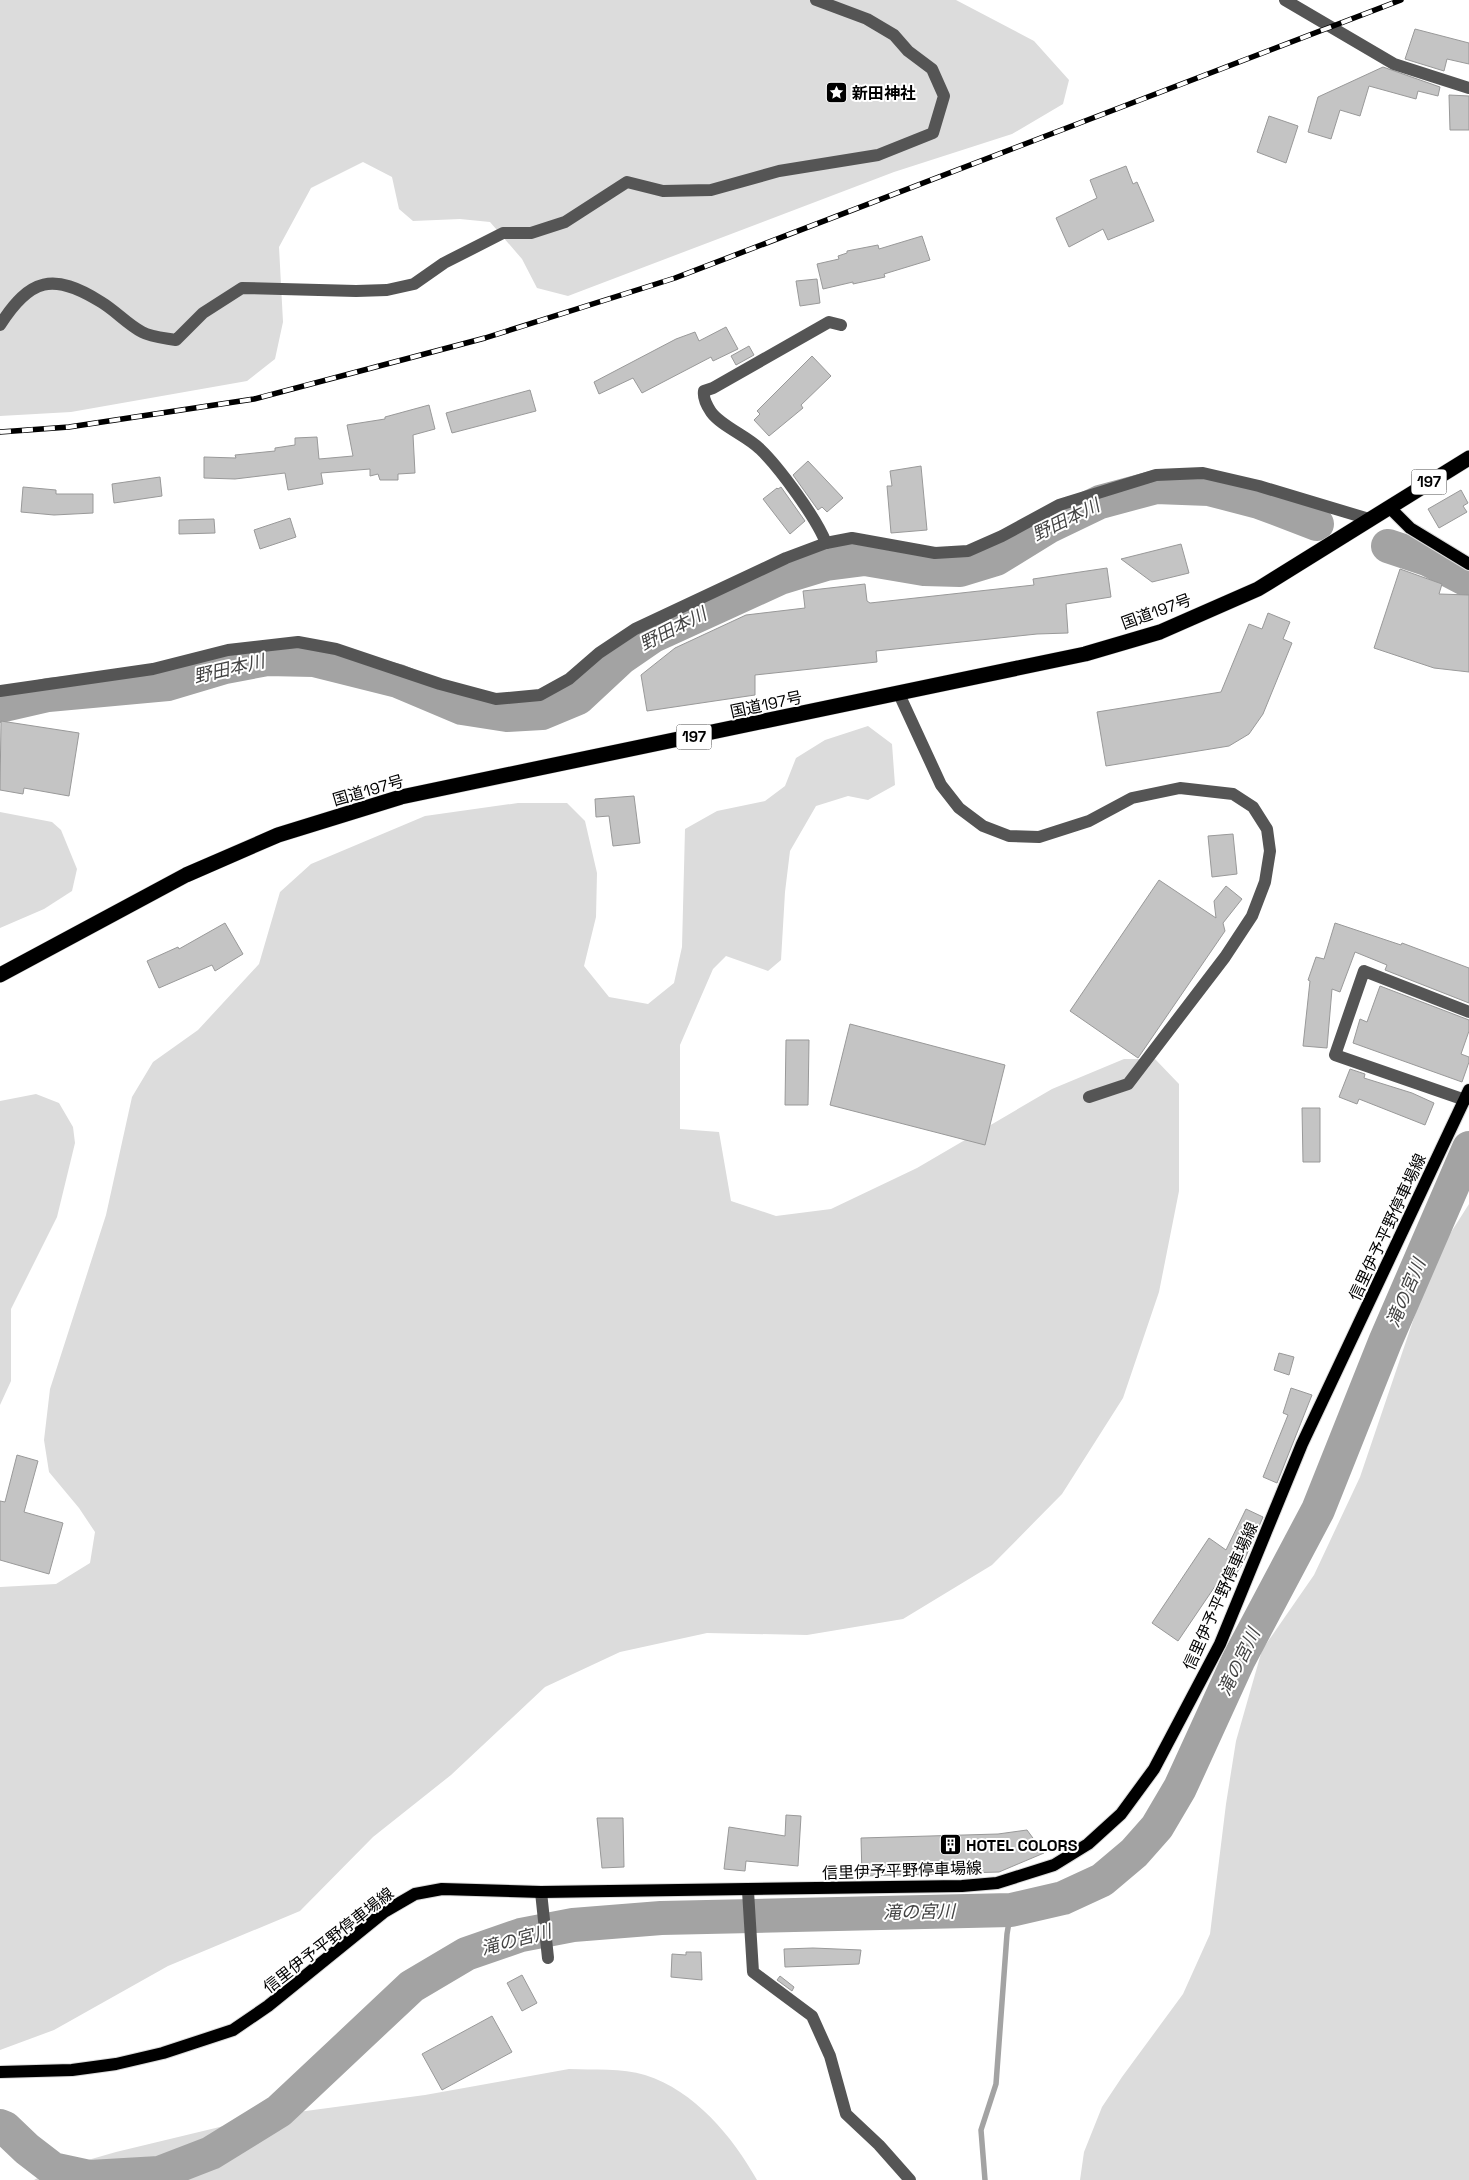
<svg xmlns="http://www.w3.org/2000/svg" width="1469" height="2180" font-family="'Space Grotesk','Noto Sans JP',sans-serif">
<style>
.green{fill:#dcdcdc}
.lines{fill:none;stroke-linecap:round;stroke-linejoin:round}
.stream{stroke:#a3a3a3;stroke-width:5.5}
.river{stroke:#a3a3a3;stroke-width:34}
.building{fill:#c4c4c4;stroke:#999}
.major-casing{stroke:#dbdbdb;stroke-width:14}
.highway-casing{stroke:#dbdbdb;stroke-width:16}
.minor{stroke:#555;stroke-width:12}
.major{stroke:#000;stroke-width:12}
.highway{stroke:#000;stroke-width:15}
.rail-casing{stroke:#000;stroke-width:5.5}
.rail{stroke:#fff;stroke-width:4;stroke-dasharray:11;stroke-linecap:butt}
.labels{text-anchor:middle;stroke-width:4;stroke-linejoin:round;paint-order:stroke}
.shield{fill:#fff;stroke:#4c4c4c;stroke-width:1}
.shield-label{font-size:15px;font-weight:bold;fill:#000}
.poi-label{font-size:16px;font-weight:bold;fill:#000;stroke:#fff;text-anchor:start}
.street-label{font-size:16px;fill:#000;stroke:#fff}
.water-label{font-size:18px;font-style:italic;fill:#444;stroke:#fff}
</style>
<rect width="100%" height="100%" fill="#fff"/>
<!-- green -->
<g class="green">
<path d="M0 0H956L1034 41 1069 80 1063 104 1012 134 894 172 568 296 537 288 522 259 490 222 460 219 413 221 399 209 392 177 363 162 311 188 279 247 283 322 275 359 247 381 71 412 0 416Z"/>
<path d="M868 726 892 744 895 785 868 800 848 796 816 806 790 851 785 892 781 960 768 971 726 956 713 969 680 1045V1129L719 1132 731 1201 776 1216 831 1209 917 1168 1052 1089 1124 1059H1155L1179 1084V1191L1159 1292 1123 1398 1062 1494 992 1565 903 1619 807 1635 707 1633 620 1652 545 1687 451 1775 373 1837 300 1911 168 1966 54 2030 0 2050V1587L56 1584 90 1563 95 1532 79 1508 49 1472 44 1440 50 1389 106 1215 132 1097 153 1062 198 1030 259 964 280 892 311 864 425 816 518 803H567L585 821 597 873 596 917 584 966 609 997 648 1004 674 983 682 947 685 829 717 811 765 801 785 786 796 758 825 740Z"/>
<path d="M0 812 52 822 61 830 77 869 72 891 44 909 0 928Z"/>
<path d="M36 1094 59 1103 73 1127 75 1143 57 1217 11 1309V1381L0 1405V1101Z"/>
<path d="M1469 1204V2180H1080L1084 2152 1102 2107 1122 2077 1183 1994 1210 1934 1226 1804 1236 1741 1262 1650 1314 1575 1360 1477 1434 1259Z"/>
<path d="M569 2069C594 2070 622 2068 645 2075 695 2091 732 2136 757 2180H34L53 2170 116 2152 261 2117 425 2095Z"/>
</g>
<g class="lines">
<!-- stream -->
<path class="stream" d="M985 2180 981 2130 996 2084 1007 1934 1011 1910"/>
<!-- river -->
<g class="river">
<path d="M1388 546 1427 559 1469 581"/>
<path d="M0 706 48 695 168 684 225 667 267 659 314 660 398 681 462 708 507 715 542 713 578 698 621 658 653 636 780 578 826 564 865 559 924 569 960 570 996 559 1048 527 1100 502 1156 487 1209 489 1259 502 1317 524"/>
<path d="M0 2126 5 2128 27 2149 53 2169 90 2177 159 2173 211 2153 279 2111 412 1986 466 1954 521 1935 573 1925 661 1918 1011 1910 1063 1898 1102 1880 1134 1853 1157 1827 1180 1788 1239 1659 1318 1510 1385 1342 1469 1148"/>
</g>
</g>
<!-- building -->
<g class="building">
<path d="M1415 29 1469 43V64L1447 59 1444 71 1405 59Z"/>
<path d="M1383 67 1440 87 1438 96 1418 91 1416 99 1369 86 1360 116 1340 110 1331 139 1308 132 1318 97Z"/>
<path d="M1449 95 1469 96V130H1450Z"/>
<path d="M1269 116 1298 126 1286 163 1257 152Z"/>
<path d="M1126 166 1133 184 1137 182 1154 221 1108 240 1103 229 1069 247 1056 218 1097 198 1090 180Z"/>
<path d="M922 236 930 260 884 274 885 277 853 284V282L823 289 817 264 839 259 838 256 847 253V251L878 245 879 249Z"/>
<path d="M817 279 820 303 800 306 796 281Z"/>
<path d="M726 327 738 349 713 361 711 357 642 393 633 378 599 394 594 382 676 339 695 332 699 341Z"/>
<path d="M749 346 754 355 736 365 731 356Z"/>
<path d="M812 356 831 376 801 405 803 408 769 436 754 420 760 414 757 411Z"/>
<path d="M530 390 536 411 452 433 446 413Z"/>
<path d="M429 405 435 429 413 435 415 473 398 474V480H380L378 474 370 476V469L321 473 323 484 288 490 285 473 235 479 204 478V457L236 458 235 455 275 451V448L295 445V438L317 437 319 459 353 456 347 425 385 419V417Z"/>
<path d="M808 461 843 498 827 512 822 507 818 510 793 475Z"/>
<path d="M921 466 927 530 891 533 887 486H892L890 471Z"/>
<path d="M160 477 162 496 114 503 112 484Z"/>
<path d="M23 487 56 490V494H93V513L54 515 21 512Z"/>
<path d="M781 487 805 521 790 534 763 499 777 488 778 489Z"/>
<path d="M1461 490 1468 503 1463 506 1467 512 1439 528 1428 509Z"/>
<path d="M290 518 296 537 260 549 254 530Z"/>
<path d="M214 519 215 533 179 534V520Z"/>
<path d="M1181 544 1189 573 1152 582 1121 559Z"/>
<path d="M1107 568 1111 597 1066 604 1068 633 1037 634 876 651 877 662 755 675V695L647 711 641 675 675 648 746 615 805 608 803 591 865 584 867 601 870 603 1034 585 1033 579Z"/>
<path d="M1400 569 1442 584 1439 594 1469 595V672L1434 668 1374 648Z"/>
<path d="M1268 613 1290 622 1283 639 1292 643 1263 714 1249 734 1229 746 1106 766 1097 712 1221 692 1249 624 1262 629Z"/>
<path d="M1 721 79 733 69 796 24 788 23 794 0 790Z"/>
<path d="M634 796 640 843 613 846 609 816 596 817 595 799Z"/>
<path d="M1233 834 1237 874 1212 877 1208 836Z"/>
<path d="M1159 880 1216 918 1214 901 1226 886 1242 899 1223 923 1225 931 1138 1058 1070 1011Z"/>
<path d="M225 923 243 954 215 971 212 965 159 988 147 961 178 947 179 949Z"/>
<path d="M1335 923 1401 945 1402 943 1469 968V1003L1385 970 1387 965 1355 952 1340 992 1332 989 1327 1048 1303 1046 1310 981 1308 980 1316 957 1324 959Z"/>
<path d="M1380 986 1469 1020V1031L1461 1054 1469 1057V1062L1462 1082 1353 1043 1360 1019 1367 1022Z"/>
<path d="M850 1024 1005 1065 985 1145 830 1105Z"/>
<path d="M786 1040H809L808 1105H785Z"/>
<path d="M1350 1069 1365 1074 1364 1078 1412 1093 1434 1103 1425 1125 1359 1099 1357 1104 1339 1097Z"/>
<path d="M1302 1108H1320V1162H1303Z"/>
<path d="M1279 1353 1294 1357 1289 1375 1274 1370Z"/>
<path d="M1291 1388 1312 1395 1277 1483 1263 1477 1288 1415 1283 1413Z"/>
<path d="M17 1455 38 1461 24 1512 63 1523 49 1574 0 1560V1501L5 1502Z"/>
<path d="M1246 1509 1263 1517 1243 1563 1233 1579 1224 1573 1178 1641 1152 1623 1209 1538 1226 1550Z"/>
<path d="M786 1815 801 1816 798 1866 746 1861 745 1871 724 1869 729 1827 785 1836Z"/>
<path d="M597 1818H623L624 1867 602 1868Z"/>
<path d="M1027 1830 1044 1853 999 1872 862 1876 861 1838 998 1834Z"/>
<path d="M813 1948 861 1950 859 1964 785 1967 784 1949Z"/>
<path d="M686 1952H701L702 1980 671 1977 672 1954 686 1955Z"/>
<path d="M522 1975 537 2003 522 2011 507 1983Z"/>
<path d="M780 1976 794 1987 792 1991 777 1980Z"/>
<path d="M492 2016 512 2052 442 2090 422 2054Z"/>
</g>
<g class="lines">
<defs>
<g id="major">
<path d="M1389 507 1410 528 1469 564"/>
<path d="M0 2072 72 2070 116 2064 163 2053 233 2030 268 2006 384 1912 415 1894 442 1889 541 1892 962 1886 997 1883 1054 1865 1088 1844 1121 1814 1154 1769 1220 1644 1302 1444 1469 1090"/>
</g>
<path id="highway" d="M0 975 186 875 278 835 401 797 1085 654 1160 632 1258 589 1469 458"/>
</defs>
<!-- major casing -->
<use href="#major" class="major-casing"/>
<!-- highway casing -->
<use href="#highway" class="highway-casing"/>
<!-- minor -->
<g class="minor">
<path d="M1285 0 1394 64 1469 88"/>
<path d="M0 325C30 278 53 272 101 302 116 311 127 324 142 332 151 337 165 338 176 340L203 313 242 288 356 291 387 290 414 284 444 263 503 233H531L565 222 627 182 663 191 711 190 779 171 878 155 933 133 944 96 932 69 908 51 894 35 867 19 816 0"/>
<path d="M826 543C817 519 779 467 760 449 747 436 721 426 711 412 707 406 703 397 704 391L713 388 829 322 841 325"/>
<path d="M0 691 153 669 228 650 298 642 336 649 440 684 496 699 540 695 569 679 599 653 635 629 786 558 826 543 852 538 935 553 968 551 1002 536 1059 505 1156 475 1203 473 1259 486 1369 519"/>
<path d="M899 694 941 785 959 808 983 826 1009 836 1039 837 1089 821 1132 798 1180 788 1233 794 1253 807 1267 829 1270 851 1265 882 1252 916 1225 957 1128 1084 1089 1097"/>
<path d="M1465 1100 1335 1055 1364 971 1469 1012"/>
<path d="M748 1891 753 1972 812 2016 830 2056 846 2114 879 2145 910 2180"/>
<path d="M541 1892 548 1958"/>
</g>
<!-- major -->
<use href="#major" class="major"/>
<!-- highway -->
<use href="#highway" class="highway"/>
<defs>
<path id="rail" d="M0 432 69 427 254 399 485 338 675 278 1401 0"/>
</defs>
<!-- rail casing -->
<use href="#rail" class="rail-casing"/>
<!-- rail -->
<use href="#rail" class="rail"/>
</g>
<!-- icons -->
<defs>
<symbol id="sight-square" viewBox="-11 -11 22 22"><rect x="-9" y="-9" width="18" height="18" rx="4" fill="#000" stroke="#fff"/><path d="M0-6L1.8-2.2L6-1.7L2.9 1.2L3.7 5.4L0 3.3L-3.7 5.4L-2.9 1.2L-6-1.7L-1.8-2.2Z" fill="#fff"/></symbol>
<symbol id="building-square" viewBox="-11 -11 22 22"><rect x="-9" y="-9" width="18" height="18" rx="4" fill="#000" stroke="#fff"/><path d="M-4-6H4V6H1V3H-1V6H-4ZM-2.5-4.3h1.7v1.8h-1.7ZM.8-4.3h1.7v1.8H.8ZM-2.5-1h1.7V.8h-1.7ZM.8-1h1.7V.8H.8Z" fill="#fff"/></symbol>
</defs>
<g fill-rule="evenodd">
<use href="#sight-square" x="824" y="80" width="25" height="25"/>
<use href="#building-square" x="938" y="1832" width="25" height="25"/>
</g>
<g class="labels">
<!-- shield labels -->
<g class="shield">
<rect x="1411.5" y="469.5" width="35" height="25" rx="4"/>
<rect x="676.5" y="724.5" width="35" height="25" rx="4"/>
</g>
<g class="shield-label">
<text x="1429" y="487">197</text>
<text x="694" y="742">197</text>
</g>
<!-- poi labels -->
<g class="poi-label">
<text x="852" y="99">新田神社</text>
<text x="966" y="1851">HOTEL COLORS</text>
</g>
<!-- street labels -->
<g class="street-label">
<text transform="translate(1156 611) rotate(-20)" y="6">国道197号</text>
<text transform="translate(766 704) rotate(-12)" y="6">国道197号</text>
<text transform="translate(368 790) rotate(-16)" y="6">国道197号</text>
<text transform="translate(1387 1227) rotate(-65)" y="6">信里伊予平野停車場線</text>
<text transform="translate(1220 1596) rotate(-66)" y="6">信里伊予平野停車場線</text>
<text transform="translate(902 1870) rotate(-2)" y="6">信里伊予平野停車場線</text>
<text transform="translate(328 1940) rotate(-38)" y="6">信里伊予平野停車場線</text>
</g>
<!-- water labels -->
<g class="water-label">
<text transform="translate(1066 520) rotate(-26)" y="6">野田本川</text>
<text transform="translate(673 629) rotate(-27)" y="6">野田本川</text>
<text transform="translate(229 669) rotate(-13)" y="6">野田本川</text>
<text transform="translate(1406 1293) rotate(-67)" y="6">滝の宮川</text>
<text transform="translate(1239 1662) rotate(-64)" y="6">滝の宮川</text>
<text transform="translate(919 1912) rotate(-1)" y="6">滝の宮川</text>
<text transform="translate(516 1940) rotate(-15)" y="6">滝の宮川</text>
</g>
</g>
</svg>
